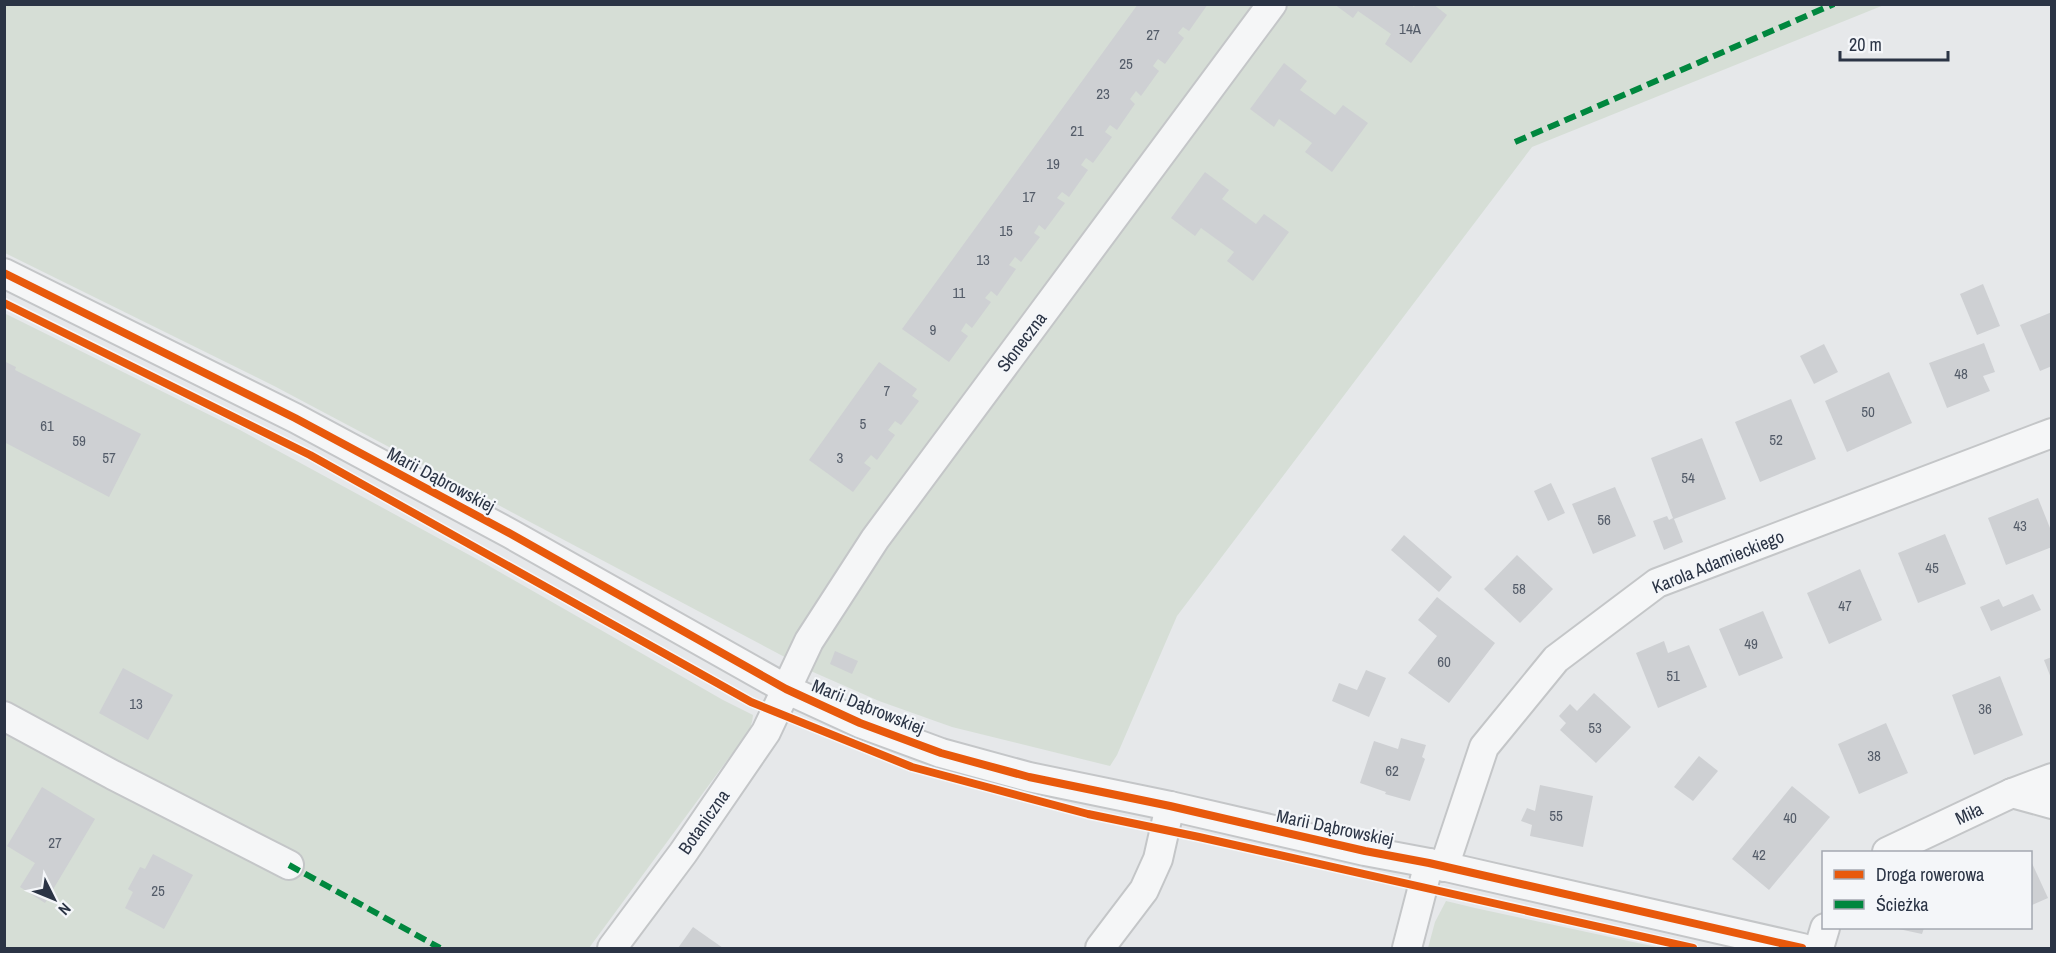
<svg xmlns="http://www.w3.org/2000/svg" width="2056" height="953" font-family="'Archivo Narrow',sans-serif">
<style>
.green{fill:#d6ded6}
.building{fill:#ced0d3}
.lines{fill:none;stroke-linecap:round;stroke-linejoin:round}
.minor-casing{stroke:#c4c6c8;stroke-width:32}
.minor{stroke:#f5f6f7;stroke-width:28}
.quiet{stroke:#00873e;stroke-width:6;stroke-dasharray:12 6;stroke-linecap:butt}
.cycleway-casing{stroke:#f4f6f9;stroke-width:11}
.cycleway{stroke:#e8590c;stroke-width:8}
.labels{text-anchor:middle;stroke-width:4.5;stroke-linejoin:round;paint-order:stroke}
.number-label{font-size:15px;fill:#545c69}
.street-label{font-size:18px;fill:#2b3445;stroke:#f4f6f9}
</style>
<rect width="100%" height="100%" fill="#e6e8ea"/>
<!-- green -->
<g class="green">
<path d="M4 5H1884L1532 147 1177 616 1117 755 1110 766 952 727 879 701 813 672 276 387 5 253Z"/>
<path d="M4 313 240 430 484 563 723 700 753 715C752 732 742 742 731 755L589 948H5Z"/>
<path d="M1446 901 1475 908 1661 948H1428L1435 922Z"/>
</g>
<!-- building -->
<g class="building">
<path d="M1138 4H1208L1189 31 1183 27 1178 33 1184 38 1165 64 1158 59 1153 66 1159 71 1141 96 1136 91 1130 99 1135 104 1117 130 1110 125 1105 132 1112 137 1093 163 1086 158 1081 165 1088 170 1069 197 1062 192 1057 198 1065 203 1045 230 1039 225 1034 233 1040 237 1021 262 1015 257 1009 265 1016 269 997 296 991 291 985 298 991 302 972 328 966 323 961 331 968 336 949 362 902 329Z"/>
<path d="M1334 4H1411L1414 7 1416 4H1433L1447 15 1411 63 1385 44 1391 34 1358 11 1353 18Z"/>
<path d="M1284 63 1307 81 1300 90 1335 115 1343 105 1368 123 1332 172 1305 152 1312 143 1279 119 1274 127 1250 109Z"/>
<path d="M1205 172 1229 190 1222 199 1256 224 1264 214 1289 232 1253 281 1227 261 1234 252 1201 228 1195 236 1171 218Z"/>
<path d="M1983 284 2000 326 1977 335 1960 294Z"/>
<path d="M2052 312V366L2040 371 2020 325Z"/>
<path d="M1984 343 1995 372 1983 376 1990 391 1947 408 1929 363Z"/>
<path d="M1824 344 1838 372 1814 384 1800 356Z"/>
<path d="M4 361 16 367 15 370 141 434 109 497 4 442Z"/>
<path d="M879 362 917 389 912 396 919 401 901 425 895 421 888 430 895 435 877 460 871 455 864 463 871 468 853 492 809 460Z"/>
<path d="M1889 372 1912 423 1847 452 1825 401Z"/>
<path d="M1791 399 1816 459 1760 482 1735 422Z"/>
<path d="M1702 438 1726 499 1674 519 1683 542 1664 550 1653 521 1667 516 1669 520 1673 518 1651 458Z"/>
<path d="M1551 483 1565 513 1548 521 1534 491Z"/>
<path d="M1615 487 1636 536 1593 554 1572 504Z"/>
<path d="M2038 498 2052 533V547L2006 565 1988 518Z"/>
<path d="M1945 534 1966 584 1918 603 1898 553Z"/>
<path d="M1404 535 1452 577 1439 592 1391 550Z"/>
<path d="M1517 555 1553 589 1520 623 1484 589Z"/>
<path d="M1860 569 1882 620 1829 644 1807 593Z"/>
<path d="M2033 594 2041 610 1991 631 1980 607 1999 599 2003 607Z"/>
<path d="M1437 597 1495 643 1449 703 1408 673 1437 636 1418 620Z"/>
<path d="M1763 611 1783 658 1739 676 1719 629Z"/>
<path d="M1664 641 1668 653 1689 645 1707 687 1658 708 1636 653Z"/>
<path d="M835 651 858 661 852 674 830 664Z"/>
<path d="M2052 657V678H2051L2044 660Z"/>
<path d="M123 668 173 695 148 740 99 713Z"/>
<path d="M1366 670 1386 678 1369 717 1332 701 1339 683 1357 690Z"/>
<path d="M2000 676 2023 735 1974 755 1952 695Z"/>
<path d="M1594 693 1631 727 1596 763 1560 730 1566 723 1559 716 1570 704 1577 711Z"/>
<path d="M1886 723 1908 773 1859 794 1838 744Z"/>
<path d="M1401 738 1426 745 1422 757 1425 759 1410 801 1385 794 1386 792 1360 783 1374 741 1398 749Z"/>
<path d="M1699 756 1718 771 1693 801 1674 787Z"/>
<path d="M1540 785 1593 796 1583 847 1530 836 1532 825 1521 821 1527 808 1535 811Z"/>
<path d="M1792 786 1830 817 1769 890 1732 859Z"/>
<path d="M42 787 95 819 45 903 20 887 35 863 7 846Z"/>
<path d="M153 854 193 875 164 929 125 908 133 892 128 889 140 867 145 869Z"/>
<path d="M2030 859 2048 898 2030 906Z"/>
<path d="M693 927 723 948H678Z"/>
<path d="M1894 928H1924L1922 934Z"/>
</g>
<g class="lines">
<defs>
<g id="minor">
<path d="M4 273 295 418 511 534 786 689 860 723 941 753 1029 777 1170 806 1365 851 1429 863 1802 948"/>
<path d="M4 716 113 775 289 865"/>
<path d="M2012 793 2052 804"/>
<path d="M1887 852 2012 793 2052 778"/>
<path d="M1444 867 1484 747 1556 659 1657 583 2052 433"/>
<path d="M612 948 683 853 766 732 809 641 875 539 1272 4"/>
<path d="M1100 948 1144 890 1158 859 1170 806"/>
<path d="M1407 948 1429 863"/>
<path d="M1819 948 1825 928"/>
</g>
</defs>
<!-- minor casing -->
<use href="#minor" class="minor-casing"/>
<!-- minor -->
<use href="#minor" class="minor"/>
<!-- quiet -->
<g class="quiet">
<path d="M1515 142 1834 4"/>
<path d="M289 865 440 948"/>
</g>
<defs>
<g id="cycleway">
<path d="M4 273 295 418 511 534 786 689 860 723 941 753 1029 777 1170 806 1365 851 1429 863 1802 948"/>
<path d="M4 303 310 455 751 702 912 767 1088 814 1199 837 1693 948"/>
</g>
</defs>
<!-- cycleway casing -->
<use href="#cycleway" class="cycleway-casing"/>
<!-- cycleway -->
<use href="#cycleway" class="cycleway"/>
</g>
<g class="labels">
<!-- number labels -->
<g class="number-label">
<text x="1410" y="34">14A</text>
<text x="1153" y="40">27</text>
<text x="1126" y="69">25</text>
<text x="1103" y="99">23</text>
<text x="1077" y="136">21</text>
<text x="1053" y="169">19</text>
<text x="1029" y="202">17</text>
<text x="1006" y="236">15</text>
<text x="983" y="265">13</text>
<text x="959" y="298">11</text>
<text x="933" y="335">9</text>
<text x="1961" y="379">48</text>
<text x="887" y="396">7</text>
<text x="1868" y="417">50</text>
<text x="863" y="429">5</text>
<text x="47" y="431">61</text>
<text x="1776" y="445">52</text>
<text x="79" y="446">59</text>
<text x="109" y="463">57</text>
<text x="840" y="463">3</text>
<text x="1688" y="483">54</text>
<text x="1604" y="525">56</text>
<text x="2020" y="531">43</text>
<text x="1932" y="573">45</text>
<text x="1519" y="594">58</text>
<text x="1845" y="611">47</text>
<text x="1751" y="649">49</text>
<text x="1444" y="667">60</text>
<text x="1673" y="681">51</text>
<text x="136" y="709">13</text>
<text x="1985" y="714">36</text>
<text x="1595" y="733">53</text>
<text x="1874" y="761">38</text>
<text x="1392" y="776">62</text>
<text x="1556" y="821">55</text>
<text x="1790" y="823">40</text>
<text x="55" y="848">27</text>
<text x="1759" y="860">42</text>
<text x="158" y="896">25</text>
</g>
<!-- street labels -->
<g class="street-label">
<text transform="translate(1022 342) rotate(-53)" y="6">Słoneczna</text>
<text transform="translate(441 480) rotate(28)" y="6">Marii Dąbrowskiej</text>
<text transform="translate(1718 562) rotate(-22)" y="6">Karola Adamieckiego</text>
<text transform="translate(868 707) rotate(22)" y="6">Marii Dąbrowskiej</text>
<text transform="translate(1969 814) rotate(-25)" y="6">Miła</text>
<text transform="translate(704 822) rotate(-55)" y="6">Botaniczna</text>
<text transform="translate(1335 828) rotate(12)" y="6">Marii Dąbrowskiej</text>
</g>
</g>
<!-- border -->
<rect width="2056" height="953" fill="none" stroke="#2b3445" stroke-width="12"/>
<!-- legend -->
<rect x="1822" y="851" width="210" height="78" fill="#f4f6f9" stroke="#a4a8b1" stroke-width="1.5"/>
<rect x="1834" y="870" width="30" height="9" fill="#e8590c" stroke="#a4a8b1" stroke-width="1.5"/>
<text x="1876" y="881" font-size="18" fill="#2b3445">Droga rowerowa</text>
<rect x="1834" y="900" width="30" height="9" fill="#00873e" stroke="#a4a8b1" stroke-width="1.5"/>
<text x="1876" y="911" font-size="18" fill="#2b3445">Ścieżka</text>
<!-- north arrow -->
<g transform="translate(54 899) rotate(133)" stroke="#f4f6f9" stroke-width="4.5" paint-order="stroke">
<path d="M0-4.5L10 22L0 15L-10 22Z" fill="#2b3445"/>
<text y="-9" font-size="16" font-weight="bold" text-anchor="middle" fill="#2b3445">N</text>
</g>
<!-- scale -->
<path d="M1840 51v9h108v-9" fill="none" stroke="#2b3445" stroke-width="3"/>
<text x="1849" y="51" font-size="18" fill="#2b3445" stroke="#f4f6f9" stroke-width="4.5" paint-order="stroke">20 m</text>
</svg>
